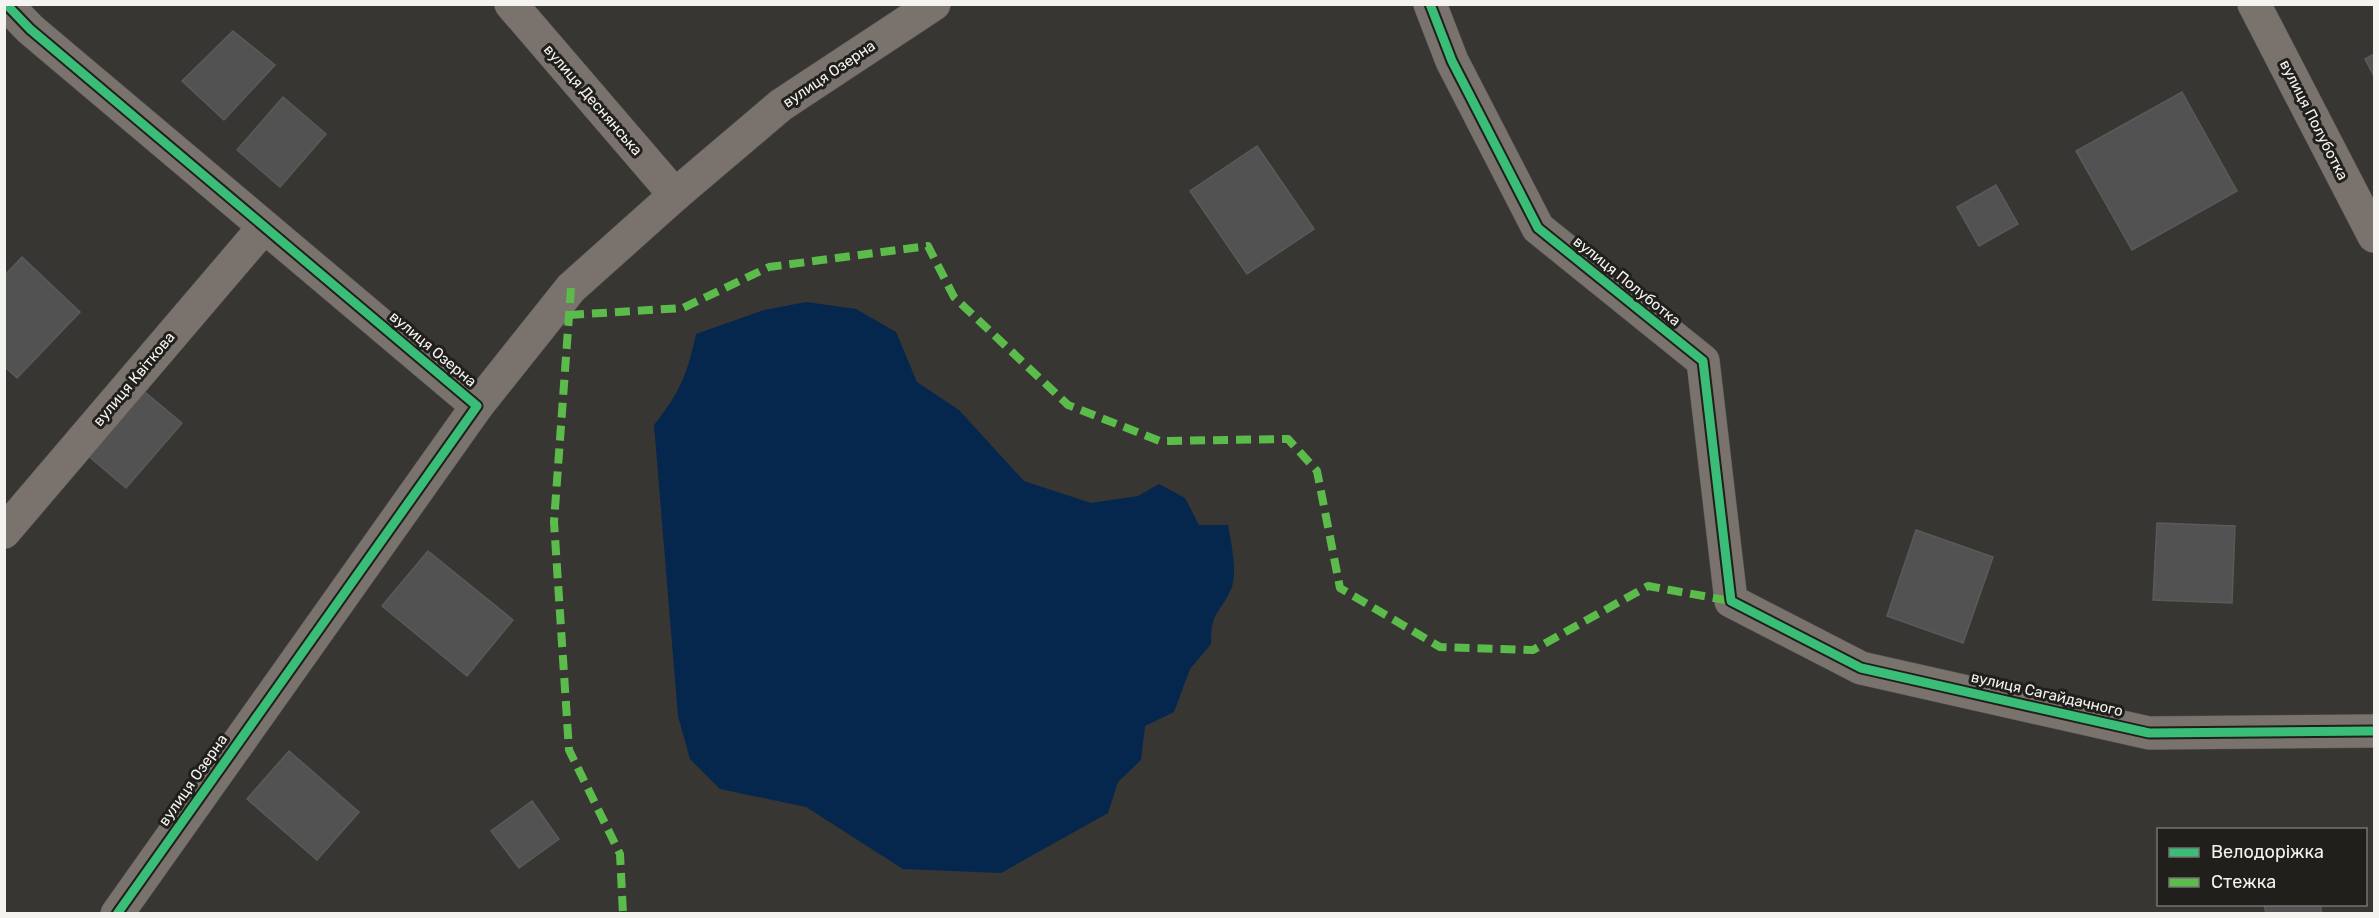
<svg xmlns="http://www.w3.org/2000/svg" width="2379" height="918" font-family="Rubik,sans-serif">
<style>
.water{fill:#05274d}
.building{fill:#535252;stroke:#5b5a5a;stroke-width:1.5}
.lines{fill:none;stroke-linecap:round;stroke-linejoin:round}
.minor-casing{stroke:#555452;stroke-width:34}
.minor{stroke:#79726d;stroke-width:33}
.quiet{stroke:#5cbc4b;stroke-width:8;stroke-dasharray:15 8;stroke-linecap:butt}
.cycleway-casing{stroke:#201f1c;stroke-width:13}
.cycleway{stroke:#3abd76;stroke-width:9}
.labels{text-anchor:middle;stroke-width:6;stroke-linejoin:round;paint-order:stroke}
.street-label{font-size:15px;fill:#f5f3ef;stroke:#201f1c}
</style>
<rect width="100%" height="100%" fill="#383633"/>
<!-- water -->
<path class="water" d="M806 302 856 309 896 332 917 382 959 410 1024 481 1091 503 1138 496 1159 484 1185 498 1199 525H1228C1231 540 1238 575 1231 589 1219 616 1211 610 1211 644L1190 669 1174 712 1145 726 1141 760 1118 782 1108 813 1001 873 903 869 806 807 720 789 690 759 678 716 654 425C680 392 687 375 696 334L764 310Z"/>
<!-- building -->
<g class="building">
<path d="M233 31 275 65 224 120 182 81Z"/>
<path d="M2374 54V76L2365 59Z"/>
<path d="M2182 92 2237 191 2132 250 2076 151Z"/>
<path d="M283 97 326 134 280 187 237 150Z"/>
<path d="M1257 146 1314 229 1247 274 1190 191Z"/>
<path d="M1996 185 2018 224 1979 246 1957 207Z"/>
<path d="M22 257 80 312 17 378 4 366V276Z"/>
<path d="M134 383 182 423 126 488 79 448Z"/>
<path d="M2157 523 2235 526 2232 603 2153 600Z"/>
<path d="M1916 530 1993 557 1963 643 1887 616Z"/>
<path d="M428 551 513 620 467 676 382 606Z"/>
<path d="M289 751 359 812 317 860 247 799Z"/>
<path d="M532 801 559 839 519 868 491 831Z"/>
<path d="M2264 904H2320L2322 914H2266Z"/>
</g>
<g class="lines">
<defs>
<g id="minor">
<path d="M6 4 30 29 477 406 117 914"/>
<path d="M511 4 675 195"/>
<path d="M1430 4 1452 61 1538 228 1703 361 1731 601 1861 668 2149 733 2374 731"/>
<path d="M2254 4 2374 236"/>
<path d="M477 406 571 288 675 195 781 105 934 4"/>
<path d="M4 532 264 227"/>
</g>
</defs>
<!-- minor casing -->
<use href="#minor" class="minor-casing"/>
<!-- minor -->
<use href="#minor" class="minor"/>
<!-- quiet -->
<g class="quiet">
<path d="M571 288 554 522 569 750 620 854 623 914"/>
<path d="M569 315 683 308 769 267 928 246 954 297 1068 405 1160 441 1288 439 1317 471 1340 588 1440 647 1533 650 1648 586 1731 601"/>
</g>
<defs>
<g id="cycleway">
<path d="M6 4 30 29 477 406 117 914"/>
<path d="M1430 4 1452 61 1538 228 1703 361 1731 601 1861 668 2149 733 2374 731"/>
</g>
</defs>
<!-- cycleway casing -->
<use href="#cycleway" class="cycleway-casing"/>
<!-- cycleway -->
<use href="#cycleway" class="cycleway"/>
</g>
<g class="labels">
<!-- street labels -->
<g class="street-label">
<text transform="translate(829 74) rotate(-34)" y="5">вулиця Озерна</text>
<text transform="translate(593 100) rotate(49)" y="5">вулиця Деснянська</text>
<text transform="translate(2314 120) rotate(63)" y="5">вулиця Полуботка</text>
<text transform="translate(1627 281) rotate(39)" y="5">вулиця Полуботка</text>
<text transform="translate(433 349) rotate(40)" y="5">вулиця Озерна</text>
<text transform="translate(134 379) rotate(-50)" y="5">вулиця Квіткова</text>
<text transform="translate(2047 694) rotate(13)" y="5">вулиця Сагайдачного</text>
<text transform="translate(193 780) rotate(-55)" y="5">вулиця Озерна</text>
</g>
</g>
<!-- border -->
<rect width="2379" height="918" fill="none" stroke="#f5f3ef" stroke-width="12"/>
<!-- legend -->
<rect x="2157" y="828" width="210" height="78" fill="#201f1c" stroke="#757470" stroke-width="1.5"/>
<rect x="2169" y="848" width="30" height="9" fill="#3abd76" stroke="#757470" stroke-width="1.5"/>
<text x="2211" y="858" font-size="18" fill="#f5f3ef">Велодоріжка</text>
<rect x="2169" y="878" width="30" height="9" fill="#5cbc4b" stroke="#757470" stroke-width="1.5"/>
<text x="2211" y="888" font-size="18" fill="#f5f3ef">Стежка</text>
</svg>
